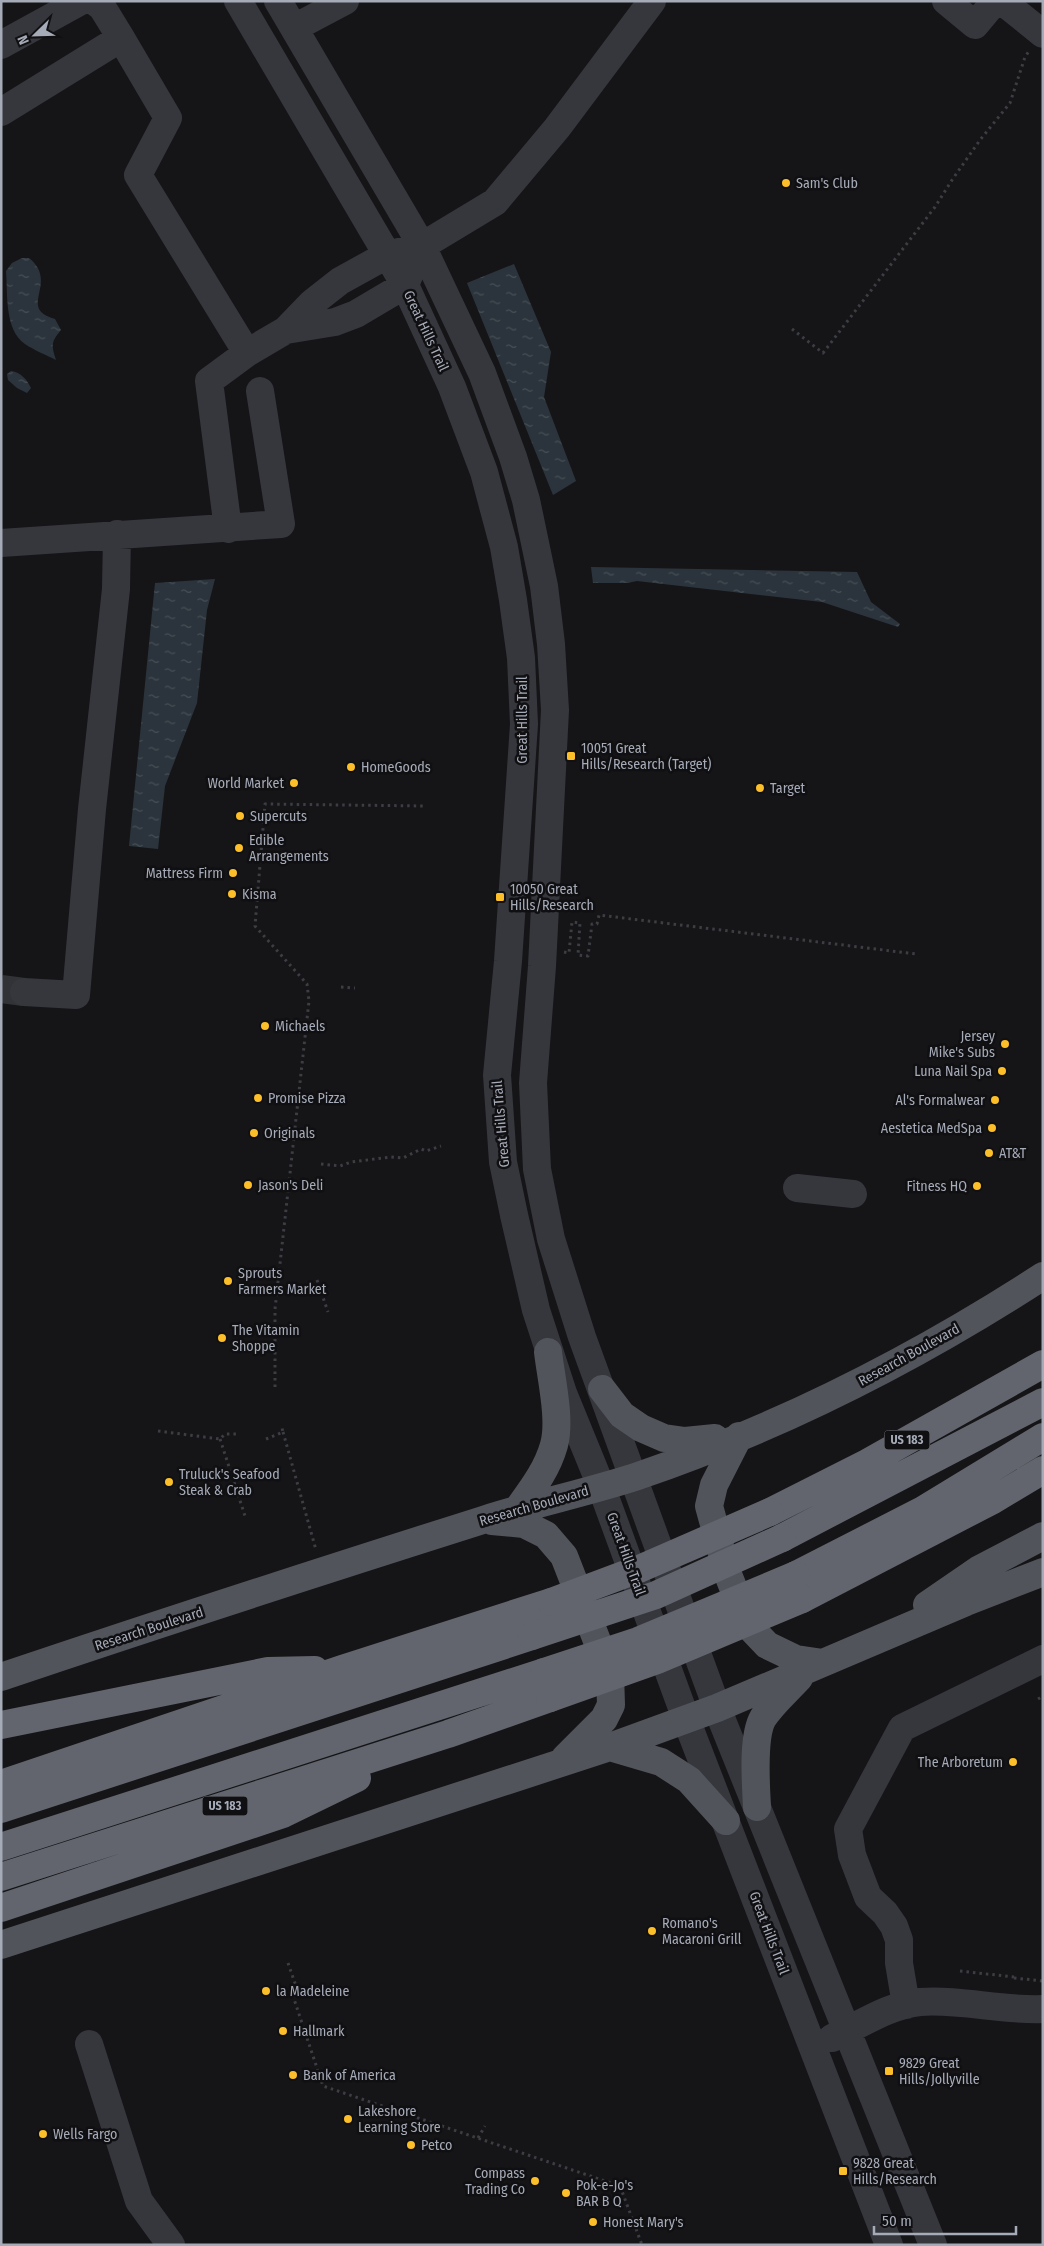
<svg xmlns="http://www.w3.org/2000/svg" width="1044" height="2246" font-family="'Fira Sans Condensed',sans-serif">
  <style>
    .water { fill: url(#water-ripples) }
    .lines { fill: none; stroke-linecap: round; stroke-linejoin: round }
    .minor-tunnel { stroke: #323337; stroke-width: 28; stroke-dasharray: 28 14; stroke-linecap: butt }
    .path { stroke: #3c3e44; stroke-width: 3; stroke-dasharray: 2.5 4; stroke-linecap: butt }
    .minor { stroke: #36373d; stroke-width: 28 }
    .major { stroke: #52545c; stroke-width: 28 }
    .highway { stroke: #62656e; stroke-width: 28 }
    .highway-bridge { stroke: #62656e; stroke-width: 28 }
    .poi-dot { fill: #fcbe29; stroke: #101012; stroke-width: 2 }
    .labels { text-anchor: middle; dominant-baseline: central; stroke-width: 5; stroke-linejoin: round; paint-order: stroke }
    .shield { fill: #101012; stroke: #797c86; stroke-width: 1 }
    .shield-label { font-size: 12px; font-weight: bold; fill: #a6abb8 }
    .poi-label { font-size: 14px; fill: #a6abb8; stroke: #101012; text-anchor: start }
    .street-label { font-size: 14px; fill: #a6abb8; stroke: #101012 }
  </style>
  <defs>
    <pattern id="water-ripples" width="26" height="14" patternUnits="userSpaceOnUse" patternTransform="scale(1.25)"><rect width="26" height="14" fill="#2b343c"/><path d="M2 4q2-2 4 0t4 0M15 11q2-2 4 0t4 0" fill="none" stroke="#474f56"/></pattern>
  </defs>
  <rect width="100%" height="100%" fill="#151517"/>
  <path class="water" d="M22 258H29C60 283 16 308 55 319L61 330C51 342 51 345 56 360 46 355 34 350 25 344 4 329 8 294 6 271L12 263Z
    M514 264 551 352 544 397 576 481 553 495 467 283Z
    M11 371C21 372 27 380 31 388L27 393 17 388 8 380 7 374Z
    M591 567 857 572 871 602 900 624 898 627 822 602 637 581 627 583H593Z
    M215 579 207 610 197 703 165 786 158 849 129 846 155 583Z"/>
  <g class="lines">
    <path class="minor-tunnel" d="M1 989 24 992"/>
    <path class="path" d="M792 329 823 353 935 207 952 180 980 140 1010 103 1025 57 1029 51
      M564 952 569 953 572 922 580 923 578 955 588 956 592 924H597L599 915 916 954
      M341 987 355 988
      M321 1164 340 1166 351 1162 391 1157 403 1158 421 1149 426 1151 441 1146
      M317 1280 328 1312
      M275 1387V1309L309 1001 307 984 255 926 265 804 425 806
      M158 1431 220 1439 225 1434H237
      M283 1432 316 1550
      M220 1439 245 1516
      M266 1439 283 1432 282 1428
      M1038 1699 1043 1696
      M288 1963 297 1989 291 1990 323 2086 620 2186 642 2245
      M960 1971 1014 1977
      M1014 1978 1043 1981
      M478 2138 485 2126"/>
    <path class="minor" d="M94 1 102 7 121 38
      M238 1 405 285 452 387 484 472 504 547 513 600 521 658 524 724 508 961 497 1075 503 1162 514 1215 536 1310 563 1393 601 1486 686 1719 889 2245
      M278 1 422 246 482 373 513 457 526 500 544 586 551 644 555 710 542 966 533 1083 537 1169 551 1239 582 1337 717 1708 933 2245
      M946 1 975 25 995 1
      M1002 1 1043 34
      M294 28 345 1
      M1 45 81 1
      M1 112 121 38 168 118 138 175 247 353
      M286 330 335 322 356 314 405 285 412 268
      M228 529 209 381 247 353 286 330 312 303 340 281 387 255 422 246 495 202 557 128 652 1
      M1 543 281 524 260 391
      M24 992 76 995 92 809 116 589 117 534
      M797 1188 853 1194
      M906 2005 899 1963V1940L894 1926 885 1913 868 1897 852 1855 848 1829 902 1728 1043 1659
      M832 2038C860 2025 889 2005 920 2002 961 1999 1002 2011 1043 2009
      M89 2044 139 2201 171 2245"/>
    <path class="major" d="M602 1389 622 1415 641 1428 664 1438 685 1441 715 1438
      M739 1436 714 1485 709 1506 727 1572 748 1625 767 1645 796 1659 823 1663
      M517 1510C532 1489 547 1470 554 1445 561 1420 551 1378 548 1352
      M492 1521 524 1524 546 1535 564 1556 610 1674 611 1705 604 1719 565 1758
      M927 1605 978 1570 1043 1536
      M1 1677C161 1623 322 1571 483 1520 533 1504 585 1493 635 1477 779 1428 915 1359 1043 1276
      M610 1747 661 1762 689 1780 726 1821
      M757 1807C756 1785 752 1737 763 1718 773 1703 787 1691 799 1678
      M1 1945 610 1747 717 1708 966 1602 1043 1572"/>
    <path class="highway" d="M770 1512 867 1463 1043 1364
      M782 1538 1043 1402
      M796 1575 923 1510 1043 1437
      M802 1599 993 1500 1043 1470
      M1 1725 268 1671 315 1670
      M1 1784 342 1669 551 1602
      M1 1809 532 1636
      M1 1847 544 1672
      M1 1877 448 1734 550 1698
      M1 1908 283 1814 357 1778"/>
    <path class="highway-bridge" d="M551 1602 639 1569 770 1512
      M532 1636 656 1595 782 1538
      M544 1672 638 1641 796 1575
      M550 1698 657 1660 802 1599"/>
  </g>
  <g class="poi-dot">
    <circle cx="786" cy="183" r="5"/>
    <rect x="566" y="751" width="10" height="10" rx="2.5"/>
    <circle cx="351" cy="767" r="5"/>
    <circle cx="294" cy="783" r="5"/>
    <circle cx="760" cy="788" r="5"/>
    <circle cx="240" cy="816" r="5"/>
    <circle cx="239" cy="848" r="5"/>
    <circle cx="233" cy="873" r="5"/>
    <circle cx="232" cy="894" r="5"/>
    <rect x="495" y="892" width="10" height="10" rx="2.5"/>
    <circle cx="265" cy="1026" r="5"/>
    <circle cx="1005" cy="1044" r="5"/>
    <circle cx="1002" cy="1071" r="5"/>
    <circle cx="258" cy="1098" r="5"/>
    <circle cx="995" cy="1100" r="5"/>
    <circle cx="992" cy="1128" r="5"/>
    <circle cx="254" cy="1133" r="5"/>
    <circle cx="989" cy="1153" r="5"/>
    <circle cx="248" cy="1185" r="5"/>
    <circle cx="977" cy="1186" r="5"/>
    <circle cx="228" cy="1281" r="5"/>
    <circle cx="222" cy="1338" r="5"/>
    <circle cx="169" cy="1482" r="5"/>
    <circle cx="1013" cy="1762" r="5"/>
    <circle cx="652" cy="1931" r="5"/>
    <circle cx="266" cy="1991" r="5"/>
    <circle cx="283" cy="2031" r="5"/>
    <rect x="884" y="2066" width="10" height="10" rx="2.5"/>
    <circle cx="293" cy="2075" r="5"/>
    <circle cx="348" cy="2119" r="5"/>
    <circle cx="43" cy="2134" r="5"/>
    <circle cx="411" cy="2145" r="5"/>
    <rect x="838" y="2166" width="10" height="10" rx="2.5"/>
    <circle cx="535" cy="2181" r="5"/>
    <circle cx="566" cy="2193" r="5"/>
    <circle cx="593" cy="2222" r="5"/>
  </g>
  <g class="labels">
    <g class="shield">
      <rect x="884.5" y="1430.5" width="45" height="19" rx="4"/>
      <rect x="202.5" y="1796.5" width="45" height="19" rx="4"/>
    </g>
    <g class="shield-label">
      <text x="907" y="1440">US 183</text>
      <text x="225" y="1806">US 183</text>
    </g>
    <g class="poi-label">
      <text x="796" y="183">Sam's Club</text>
      <text x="581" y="748">10051 Great<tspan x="581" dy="16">Hills/Research (Target)</tspan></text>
      <text x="361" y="767">HomeGoods</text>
      <text x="284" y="783" text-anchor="end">World Market</text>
      <text x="770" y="788">Target</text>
      <text x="250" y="816">Supercuts</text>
      <text x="249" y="840">Edible<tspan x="249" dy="16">Arrangements</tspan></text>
      <text x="223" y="873" text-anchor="end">Mattress Firm</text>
      <text x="510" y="889">10050 Great<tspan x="510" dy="16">Hills/Research</tspan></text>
      <text x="242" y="894">Kisma</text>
      <text x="275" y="1026">Michaels</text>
      <text x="995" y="1036" text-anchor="end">Jersey<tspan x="995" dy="16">Mike's Subs</tspan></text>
      <text x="992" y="1071" text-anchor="end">Luna Nail Spa</text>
      <text x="268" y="1098">Promise Pizza</text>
      <text x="985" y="1100" text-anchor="end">Al's Formalwear</text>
      <text x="982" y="1128" text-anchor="end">Aestetica MedSpa</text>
      <text x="264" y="1133">Originals</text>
      <text x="999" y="1153">AT&amp;T</text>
      <text x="258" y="1185">Jason's Deli</text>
      <text x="967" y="1186" text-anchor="end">Fitness HQ</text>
      <text x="238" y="1273">Sprouts<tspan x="238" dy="16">Farmers Market</tspan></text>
      <text x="232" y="1330">The Vitamin<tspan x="232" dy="16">Shoppe</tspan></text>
      <text x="179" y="1474">Truluck's Seafood<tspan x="179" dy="16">Steak &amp; Crab</tspan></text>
      <text x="1003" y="1762" text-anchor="end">The Arboretum</text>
      <text x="662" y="1923">Romano's<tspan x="662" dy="16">Macaroni Grill</tspan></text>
      <text x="276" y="1991">la Madeleine</text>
      <text x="293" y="2031">Hallmark</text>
      <text x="899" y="2063">9829 Great<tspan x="899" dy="16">Hills/Jollyville</tspan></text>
      <text x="303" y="2075">Bank of America</text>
      <text x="358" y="2111">Lakeshore<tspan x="358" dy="16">Learning Store</tspan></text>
      <text x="53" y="2134">Wells Fargo</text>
      <text x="421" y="2145">Petco</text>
      <text x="853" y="2163">9828 Great<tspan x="853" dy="16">Hills/Research</tspan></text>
      <text x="525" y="2173" text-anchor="end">Compass<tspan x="525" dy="16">Trading Co</tspan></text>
      <text x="576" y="2185">Pok-e-Jo's<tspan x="576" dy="16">BAR B Q</tspan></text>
      <text x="603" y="2222">Honest Mary's</text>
    </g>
    <g class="street-label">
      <text transform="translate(426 331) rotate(65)">Great Hills Trail</text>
      <text transform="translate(522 720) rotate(-90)">Great Hills Trail</text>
      <text transform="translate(501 1124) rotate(-95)">Great Hills Trail</text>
      <text transform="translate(909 1355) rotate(-29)">Research Boulevard</text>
      <text transform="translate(534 1506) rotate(-16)">Research Boulevard</text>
      <text transform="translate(626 1554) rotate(70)">Great Hills Trail</text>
      <text transform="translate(149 1629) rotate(-18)">Research Boulevard</text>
      <text transform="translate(769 1933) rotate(69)">Great Hills Trail</text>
    </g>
  </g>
  <rect width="1044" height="2246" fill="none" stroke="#a6abb8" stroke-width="5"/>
  <g transform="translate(35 35) rotate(247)" stroke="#101012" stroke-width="4" paint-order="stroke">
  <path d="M0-4L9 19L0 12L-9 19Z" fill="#a6abb8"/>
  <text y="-8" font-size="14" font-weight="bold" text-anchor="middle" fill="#a6abb8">N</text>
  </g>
  <path d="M874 2226v8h142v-8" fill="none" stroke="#a6abb8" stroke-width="2.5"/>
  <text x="882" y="2226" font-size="15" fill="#a6abb8" stroke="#101012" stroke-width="4" paint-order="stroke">50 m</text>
</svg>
